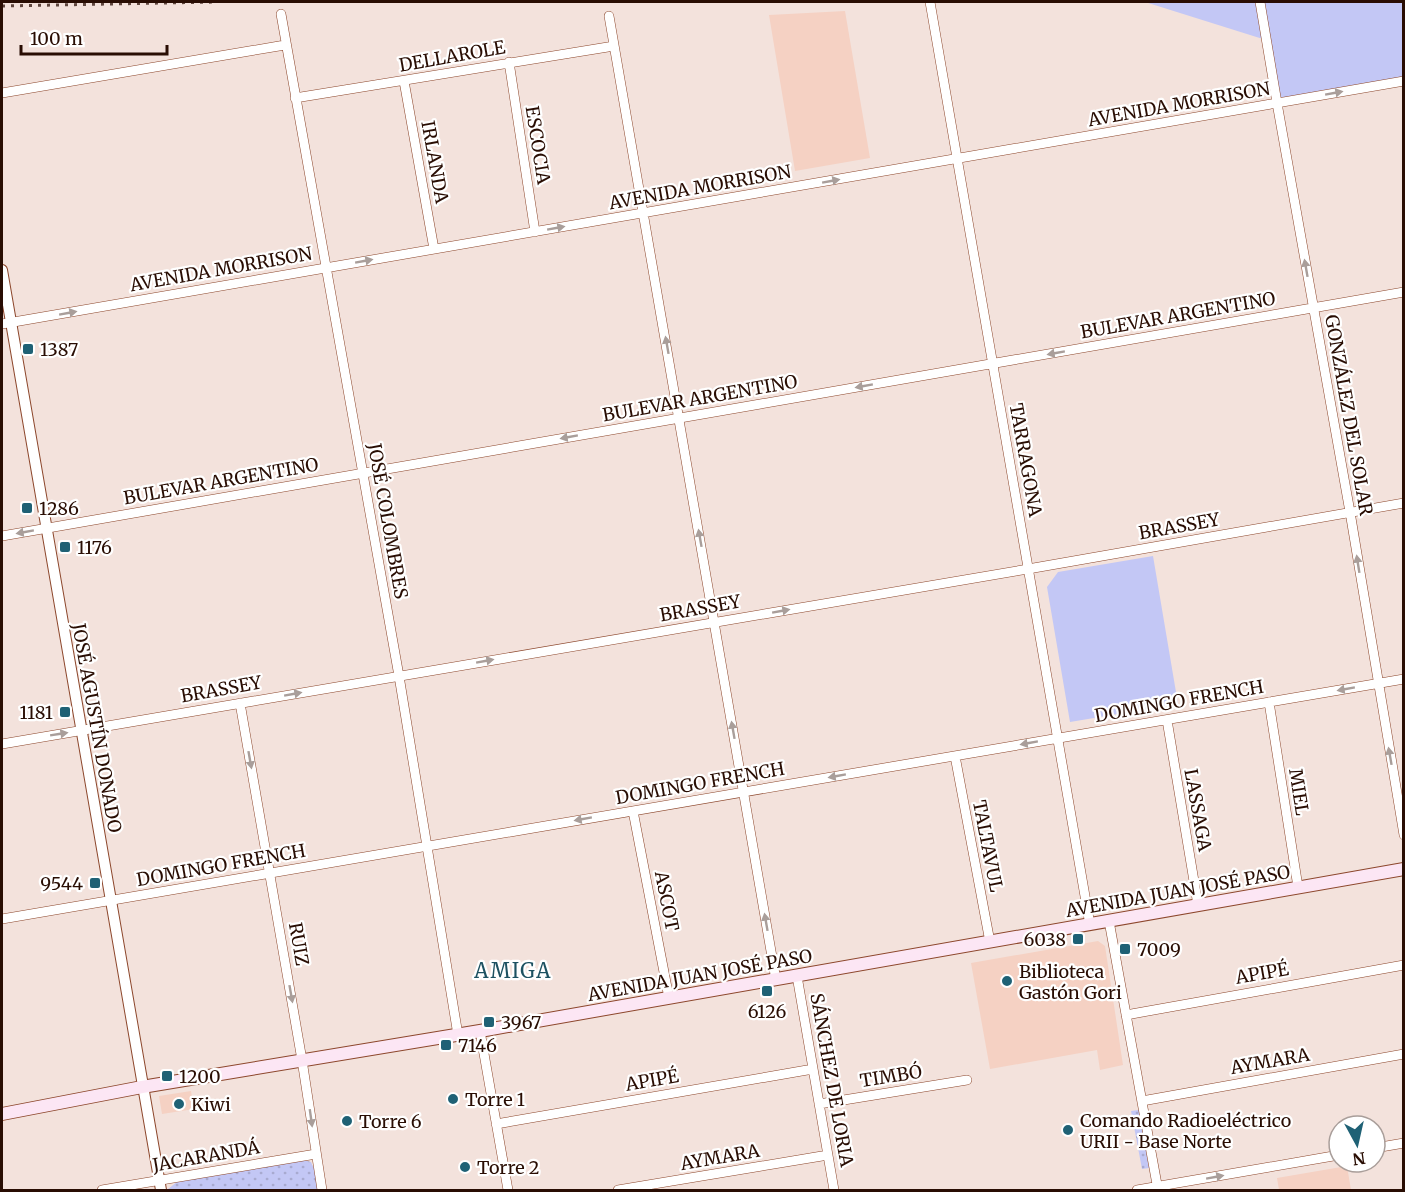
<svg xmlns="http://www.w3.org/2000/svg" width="1405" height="1192" font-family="Merriweather,serif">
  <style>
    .built { fill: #f5d1c3 }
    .green { fill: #c3c7f5 }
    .park { fill: url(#park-dots) }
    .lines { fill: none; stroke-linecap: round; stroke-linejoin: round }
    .minor-casing { stroke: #8c462b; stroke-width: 10 }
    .tertiary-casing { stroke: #8c462b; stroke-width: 12 }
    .secondary-casing { stroke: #8c462b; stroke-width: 14 }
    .minor { stroke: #fff; stroke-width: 9 }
    .tertiary { stroke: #fff; stroke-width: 10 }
    .secondary { stroke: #fce6f4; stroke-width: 12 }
    .rail { stroke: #5f463e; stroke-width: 3; stroke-dasharray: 3 6; stroke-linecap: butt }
    .oneway { fill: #a99e9a }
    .poi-dot { fill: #1f6175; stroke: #fff; stroke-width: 2 }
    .labels { text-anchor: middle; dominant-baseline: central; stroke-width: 4.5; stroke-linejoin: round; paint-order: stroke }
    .street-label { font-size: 18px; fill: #290d03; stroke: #fff }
    .poi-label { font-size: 18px; fill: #290d03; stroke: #fff; text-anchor: start }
    .neighbourhood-label { font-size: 20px; letter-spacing: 1.5px; fill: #1d5161; stroke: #fff }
  </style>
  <defs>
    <pattern id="park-dots" width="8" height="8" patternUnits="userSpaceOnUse" patternTransform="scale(1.5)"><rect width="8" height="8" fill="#c3c7f5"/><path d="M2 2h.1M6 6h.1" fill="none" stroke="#a8aad0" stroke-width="1.8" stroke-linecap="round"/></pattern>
  </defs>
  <rect width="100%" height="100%" fill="#f3e2dc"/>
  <path class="built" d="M845 11 870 158 795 171 769 15Z
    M1098 941 1105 946 1123 1065 1100 1070 1097 1050 990 1069 971 963Z
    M191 1091 194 1109 162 1114 159 1096Z
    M1347 1166 1351 1190H1279L1277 1178Z"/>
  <path class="green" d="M1145 2H1403V81L1277 103 1266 40Z
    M1153 556 1178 704 1070 722 1047 587 1058 572Z"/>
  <path class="park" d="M1139 1110 1149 1168 1142 1169 1131 1111Z
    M301 1159 311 1162 315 1171 319 1190H167L179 1180Z"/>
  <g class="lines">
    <g class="minor-casing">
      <path id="minor" d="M930 2 1090 925
        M1260 2 1277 103 1350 512 1404 835
        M281 14 399 676 458 1035
        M609 16 776 980
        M509 62 535 232
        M404 81 434 249
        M2 93 285 45
        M295 98 614 46
        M2 324 1404 81
        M2 536 1404 292
        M1269 702 1298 887
        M240 703 302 1060 322 1190
        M1167 720 1198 905
        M2 744 1028 569 1404 503
        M955 756 990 942
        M633 811 669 998
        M2 919 1404 679
        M1109 921 1158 1190
        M797 976 834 1190
        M1126 1015 1404 965
        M480 1031 508 1190
        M1142 1101 1404 1054
        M819 1104 967 1080
        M496 1124 813 1069
        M1375 1148 1404 1143
        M102 1190 316 1154
        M618 1190 828 1155
        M1137 1190 1339 1155"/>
    </g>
    <g class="tertiary-casing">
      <path id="tertiary" d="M2 270 161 1190"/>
    </g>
    <g class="secondary-casing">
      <path id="secondary" d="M2 1114 142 1087 480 1031 1404 869"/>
    </g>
    <use href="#minor" class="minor"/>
    <use href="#tertiary" class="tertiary"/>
    <use href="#secondary" class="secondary"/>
    <path class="rail" d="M2 6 217 2"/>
  </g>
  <defs><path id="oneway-solid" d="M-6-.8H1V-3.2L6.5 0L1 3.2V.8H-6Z" transform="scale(1.5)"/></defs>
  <g class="oneway">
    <use href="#oneway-solid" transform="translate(1334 93) rotate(-10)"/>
    <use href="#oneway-solid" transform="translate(831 181) rotate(-10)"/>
    <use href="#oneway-solid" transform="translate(556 228) rotate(-10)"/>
    <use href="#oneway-solid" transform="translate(364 261) rotate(-10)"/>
    <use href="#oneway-solid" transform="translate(1306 268) rotate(-100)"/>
    <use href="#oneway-solid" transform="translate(68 313) rotate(-10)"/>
    <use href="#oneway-solid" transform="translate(667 345) rotate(-100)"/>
    <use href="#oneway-solid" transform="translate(1056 353) rotate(170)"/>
    <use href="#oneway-solid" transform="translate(864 386) rotate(170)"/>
    <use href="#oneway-solid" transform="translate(569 437) rotate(170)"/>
    <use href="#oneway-solid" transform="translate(25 532) rotate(170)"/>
    <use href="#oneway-solid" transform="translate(700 538) rotate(-100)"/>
    <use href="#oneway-solid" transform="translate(1358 564) rotate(-99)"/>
    <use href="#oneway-solid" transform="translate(781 611) rotate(-10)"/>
    <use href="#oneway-solid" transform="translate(485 661) rotate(-10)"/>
    <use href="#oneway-solid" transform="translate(1346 689) rotate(170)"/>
    <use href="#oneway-solid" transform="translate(293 694) rotate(-10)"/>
    <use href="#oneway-solid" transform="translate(733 730) rotate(-100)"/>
    <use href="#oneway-solid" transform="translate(59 734) rotate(-9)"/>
    <use href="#oneway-solid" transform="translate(1029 743) rotate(170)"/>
    <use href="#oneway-solid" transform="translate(1390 756) rotate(-100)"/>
    <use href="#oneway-solid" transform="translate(250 760) rotate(80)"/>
    <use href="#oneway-solid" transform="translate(837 776) rotate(170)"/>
    <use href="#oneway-solid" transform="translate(583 819) rotate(170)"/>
    <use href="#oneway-solid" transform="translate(766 922) rotate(-100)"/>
    <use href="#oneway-solid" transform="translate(291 994) rotate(80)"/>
    <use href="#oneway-solid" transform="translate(311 1118) rotate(82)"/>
    <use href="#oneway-solid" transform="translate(1215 1177) rotate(-10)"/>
  </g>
  <g class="poi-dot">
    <rect x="22" y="343" width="12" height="12" rx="3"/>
    <rect x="21" y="502" width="12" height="12" rx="3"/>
    <rect x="59" y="541" width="12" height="12" rx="3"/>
    <rect x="59" y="706" width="12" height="12" rx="3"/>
    <rect x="89" y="877" width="12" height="12" rx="3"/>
    <rect x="1072" y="933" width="12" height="12" rx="3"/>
    <rect x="1119" y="943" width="12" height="12" rx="3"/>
    <circle cx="1007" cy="981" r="6"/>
    <rect x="761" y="985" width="12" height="12" rx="3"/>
    <rect x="483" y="1016" width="12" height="12" rx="3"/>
    <rect x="440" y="1039" width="12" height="12" rx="3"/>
    <rect x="161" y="1070" width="12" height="12" rx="3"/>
    <circle cx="453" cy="1099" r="6"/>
    <circle cx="179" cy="1104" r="6"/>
    <circle cx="347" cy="1121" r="6"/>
    <circle cx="1068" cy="1130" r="6"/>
    <circle cx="465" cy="1167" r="6"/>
  </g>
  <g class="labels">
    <g class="street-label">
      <text transform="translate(452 56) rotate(-10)">DELLAROLE</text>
      <text transform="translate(1179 104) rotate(-10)">AVENIDA MORRISON</text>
      <text transform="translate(538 145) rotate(81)">ESCOCIA</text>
      <text transform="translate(435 162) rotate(80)">IRLANDA</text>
      <text transform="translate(700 187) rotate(-10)">AVENIDA MORRISON</text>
      <text transform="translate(221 269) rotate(-10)">AVENIDA MORRISON</text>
      <text transform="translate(1178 315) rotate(-10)">BULEVAR ARGENTINO</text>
      <text transform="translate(700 398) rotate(-10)">BULEVAR ARGENTINO</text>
      <text transform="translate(1349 415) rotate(80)">GONZÁLEZ DEL SOLAR</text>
      <text transform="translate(1026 460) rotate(80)">TARRAGONA</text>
      <text transform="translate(221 481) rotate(-10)">BULEVAR ARGENTINO</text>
      <text transform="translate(388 521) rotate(80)">JOSÉ COLOMBRES</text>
      <text transform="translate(1179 526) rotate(-10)">BRASSEY</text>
      <text transform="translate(700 608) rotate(-10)">BRASSEY</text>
      <text transform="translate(221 689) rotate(-10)">BRASSEY</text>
      <text transform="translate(1179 701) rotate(-10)">DOMINGO FRENCH</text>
      <text transform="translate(97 728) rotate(80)">JOSÉ AGUSTÍN DONADO</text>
      <text transform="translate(700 783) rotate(-10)">DOMINGO FRENCH</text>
      <text transform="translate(1299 792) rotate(81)">MIEL</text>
      <text transform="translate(1198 810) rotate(80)">LASSAGA</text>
      <text transform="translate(988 846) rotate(79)">TALTAVUL</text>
      <text transform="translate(221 865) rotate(-10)">DOMINGO FRENCH</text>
      <text transform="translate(1178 891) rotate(-10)">AVENIDA JUAN JOSÉ PASO</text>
      <text transform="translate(667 901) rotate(79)">ASCOT</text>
      <text transform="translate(299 944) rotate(80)">RUIZ</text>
      <text transform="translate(1262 973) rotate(-10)">APIPÉ</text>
      <text transform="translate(700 975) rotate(-10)">AVENIDA JUAN JOSÉ PASO</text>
      <text transform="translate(1270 1061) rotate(-10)">AYMARA</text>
      <text transform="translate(891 1076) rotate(-9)">TIMBÓ</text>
      <text transform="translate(652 1080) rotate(-10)">APIPÉ</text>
      <text transform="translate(832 1080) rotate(80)">SÁNCHEZ DE LORIA</text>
      <text transform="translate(206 1156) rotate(-10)">JACARANDÁ</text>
      <text transform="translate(720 1157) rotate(-10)">AYMARA</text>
    </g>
    <g class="poi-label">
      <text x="40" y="349">1387</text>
      <text x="39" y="508">1286</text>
      <text x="77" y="547">1176</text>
      <text x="53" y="712" text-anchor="end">1181</text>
      <text x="83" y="883" text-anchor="end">9544</text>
      <text x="1066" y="939" text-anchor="end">6038</text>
      <text x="1137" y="949">7009</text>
      <text x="1019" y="971">Biblioteca<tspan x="1019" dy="21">Gastón Gori</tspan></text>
      <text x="767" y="1011" text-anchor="middle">6126</text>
      <text x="501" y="1022">3967</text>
      <text x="458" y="1045">7146</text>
      <text x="179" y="1076">1200</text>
      <text x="465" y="1099">Torre 1</text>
      <text x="191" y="1104">Kiwi</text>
      <text x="1080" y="1120">Comando Radioeléctrico<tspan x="1080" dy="21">URII - Base Norte</tspan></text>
      <text x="359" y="1121">Torre 6</text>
      <text x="477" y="1167">Torre 2</text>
    </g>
    <g class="neighbourhood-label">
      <text x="513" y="970">AMIGA</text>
    </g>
  </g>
  <rect width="1405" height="1192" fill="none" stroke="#290d03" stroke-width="6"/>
  <g transform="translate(1357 1144) rotate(172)"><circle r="28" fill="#ffffff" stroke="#a99e9a" stroke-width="1.5"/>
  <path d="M0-4.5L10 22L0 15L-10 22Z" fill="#1f6175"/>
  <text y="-9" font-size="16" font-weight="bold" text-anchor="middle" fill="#290d03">N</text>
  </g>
  <path d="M21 45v9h146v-9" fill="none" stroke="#290d03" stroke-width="3"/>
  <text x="30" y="45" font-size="18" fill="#290d03" stroke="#ffffff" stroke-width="4.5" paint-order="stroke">100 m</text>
</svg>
